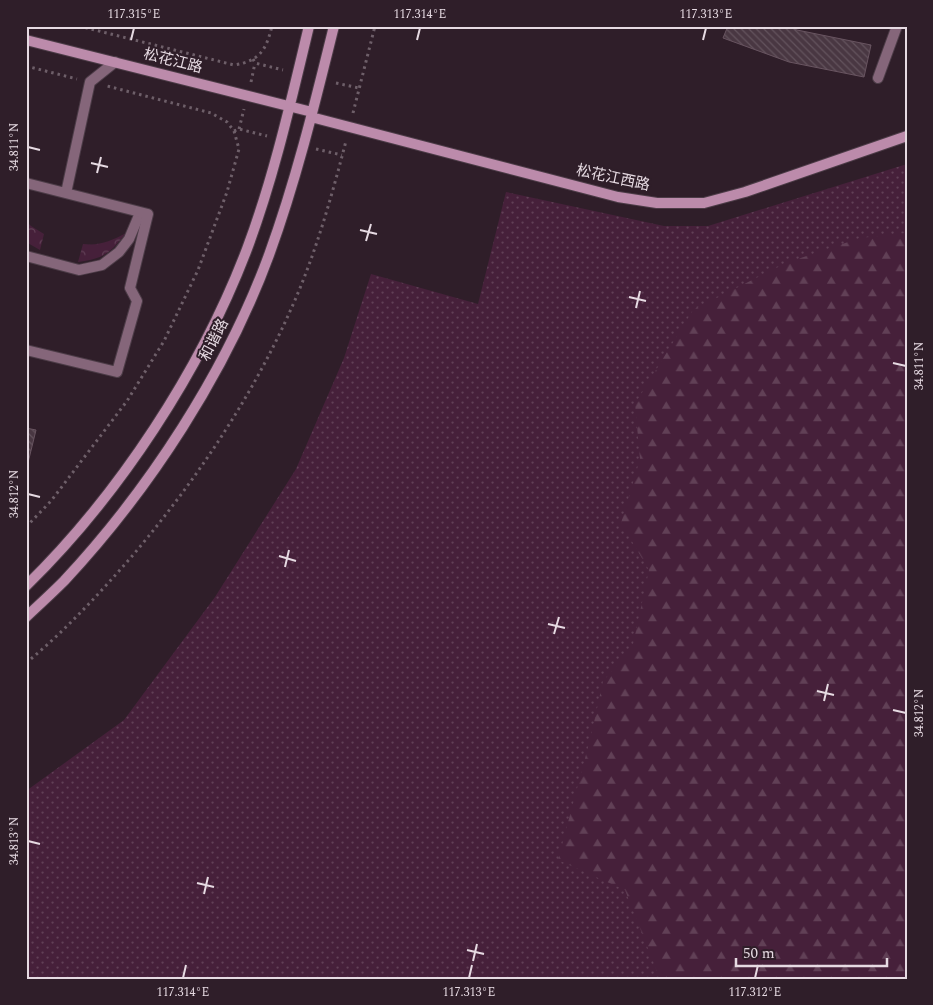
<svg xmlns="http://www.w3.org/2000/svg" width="933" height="1005" font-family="Spectral,'Noto Sans SC',serif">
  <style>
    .grass { fill: url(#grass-dots) }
    .forest { fill: url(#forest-firs) }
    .park { fill: url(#park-crowns) }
    .building { fill: url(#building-back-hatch); stroke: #685460 }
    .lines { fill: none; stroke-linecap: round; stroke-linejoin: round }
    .lane-casing { stroke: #4c3c47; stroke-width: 12 }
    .street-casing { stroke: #4c3c47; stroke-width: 12 }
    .secondary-casing { stroke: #4c3c47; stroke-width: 12 }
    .path { stroke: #6e5f69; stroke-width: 3; stroke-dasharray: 2.5 4; stroke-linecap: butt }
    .lane { stroke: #85667a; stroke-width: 10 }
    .street { stroke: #85667a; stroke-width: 10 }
    .secondary { stroke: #bc8bab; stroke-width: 10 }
    .ticks { fill: none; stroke: #e6dae2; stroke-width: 2 }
    .labels { text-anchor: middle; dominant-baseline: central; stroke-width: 4; stroke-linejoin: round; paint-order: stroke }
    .street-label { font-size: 15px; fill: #e6dae2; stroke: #2f1e29 }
    .neatline { fill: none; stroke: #e6dae2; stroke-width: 2 }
    .ticks-label { font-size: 12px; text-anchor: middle; fill: #e6dae2 }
  </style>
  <defs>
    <pattern id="grass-dots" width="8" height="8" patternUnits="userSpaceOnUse" patternTransform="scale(1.25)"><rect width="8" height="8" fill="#46203a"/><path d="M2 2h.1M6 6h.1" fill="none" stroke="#614056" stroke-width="1.8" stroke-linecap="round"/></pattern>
    <pattern id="forest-firs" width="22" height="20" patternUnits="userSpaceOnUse" patternTransform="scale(1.25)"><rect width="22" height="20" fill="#46203a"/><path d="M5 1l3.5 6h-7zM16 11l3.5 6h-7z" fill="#614056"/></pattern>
    <pattern id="park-crowns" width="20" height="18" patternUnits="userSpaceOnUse" patternTransform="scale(1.25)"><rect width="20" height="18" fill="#46203a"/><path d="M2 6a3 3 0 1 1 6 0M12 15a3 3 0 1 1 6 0" fill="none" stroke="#614056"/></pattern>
    <pattern id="building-back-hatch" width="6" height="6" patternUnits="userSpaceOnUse" patternTransform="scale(1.25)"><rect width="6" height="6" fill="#493742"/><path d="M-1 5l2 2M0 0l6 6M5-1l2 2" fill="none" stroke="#63535d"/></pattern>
  </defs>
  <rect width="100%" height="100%" fill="#2f1e29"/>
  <path class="grass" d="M907 164V979H26V791L124 720 215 597 296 469 344 358 371 274 478 304 506 192 664 226H708Z"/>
  <path class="forest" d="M907 233V979H660L625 890 558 860 591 736 603 681 632 649 649 570 621 523 640 459 635 404 693 310 786 263 860 238Z"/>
  <path class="park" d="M26 221 31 226 44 234 40 250 26 242Z
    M126 233C109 254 105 258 78 262L83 244C100 246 111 241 126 233Z"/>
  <path class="building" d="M728 26H788L797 30 871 45 864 77 789 62 723 38Z
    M26 428 36 430 26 471Z"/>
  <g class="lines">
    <g class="lane-casing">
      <path id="lane" d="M26 256 79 270 102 265 119 252 129 239 140 213"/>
    </g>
    <g class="street-casing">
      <path id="street" d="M878 78 897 26
        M26 183 148 214 130 288 137 301 117 372 26 350
        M66 193 90 82 115 62"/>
    </g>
    <g class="secondary-casing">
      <path id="secondary" d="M26 40 312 112
        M311 117 618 197 657 203H704L745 192 907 136
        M26 586C119 495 201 370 247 249 274 177 291 101 309 26
        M26 617C39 605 52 593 64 581 149 490 226 372 269 255 296 181 315 103 334 26"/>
    </g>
    <path class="path" d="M79 26 234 65C260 61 266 50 272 26
      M253 59 255 63 283 70
      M26 66 77 79
      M251 82 255 63
      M336 83 359 88
      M353 113 375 26
      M239 129 244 109
      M234 131 239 129 267 136
      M316 149 342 155
      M26 527 51 501 127 401 164 341 198 270 227 192 239 149 234 131 227 122 211 113 107 86
      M26 663C65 631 100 593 133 555 198 478 255 393 295 300 317 249 332 195 346 141"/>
    <use href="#lane" class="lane"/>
    <use href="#street" class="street"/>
    <use href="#secondary" class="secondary"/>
  </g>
  <path class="ticks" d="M131 40 134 28M417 40 420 28M703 40 706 28M28 147 40 150M91 163 108 167M97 173 101 157M360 230 377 234M366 241 371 224M629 297 646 301M636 308 640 291M893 363 906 366M28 494 40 497M279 556 296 561M285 567 289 550M548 624 565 628M554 634 559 617M817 691 834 695M824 701 828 684M893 710 906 713M28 841 40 844M197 883 214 887M204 894 208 877M467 950 484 954M473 961 477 944M183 978 186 965M469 978 472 965M755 978 758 965"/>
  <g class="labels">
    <g class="street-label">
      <text transform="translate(173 61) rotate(14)">松花江路</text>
      <text transform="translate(613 178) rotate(12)">松花江西路</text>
      <text transform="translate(214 340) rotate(-63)">和谐路</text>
    </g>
  </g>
  <rect width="933" height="1005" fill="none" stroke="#2f1e29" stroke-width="55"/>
  <path d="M736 958v8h151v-8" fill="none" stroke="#e6dae2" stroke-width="2.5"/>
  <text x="743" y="958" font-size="15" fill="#e6dae2" stroke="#2f1e29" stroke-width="4" paint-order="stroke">50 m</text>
  <rect x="28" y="28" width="878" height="950" class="neatline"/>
  <g class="ticks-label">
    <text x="134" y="18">117.315°E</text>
    <text x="420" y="18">117.314°E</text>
    <text x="706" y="18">117.313°E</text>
    <text transform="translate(14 147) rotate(-90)" y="4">34.811°N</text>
    <text transform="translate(919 366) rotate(-90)" y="4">34.811°N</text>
    <text transform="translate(14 494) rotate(-90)" y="4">34.812°N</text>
    <text transform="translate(919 713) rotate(-90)" y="4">34.812°N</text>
    <text transform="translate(14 841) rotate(-90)" y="4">34.813°N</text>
    <text x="183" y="996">117.314°E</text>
    <text x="469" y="996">117.313°E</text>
    <text x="755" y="996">117.312°E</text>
  </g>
</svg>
